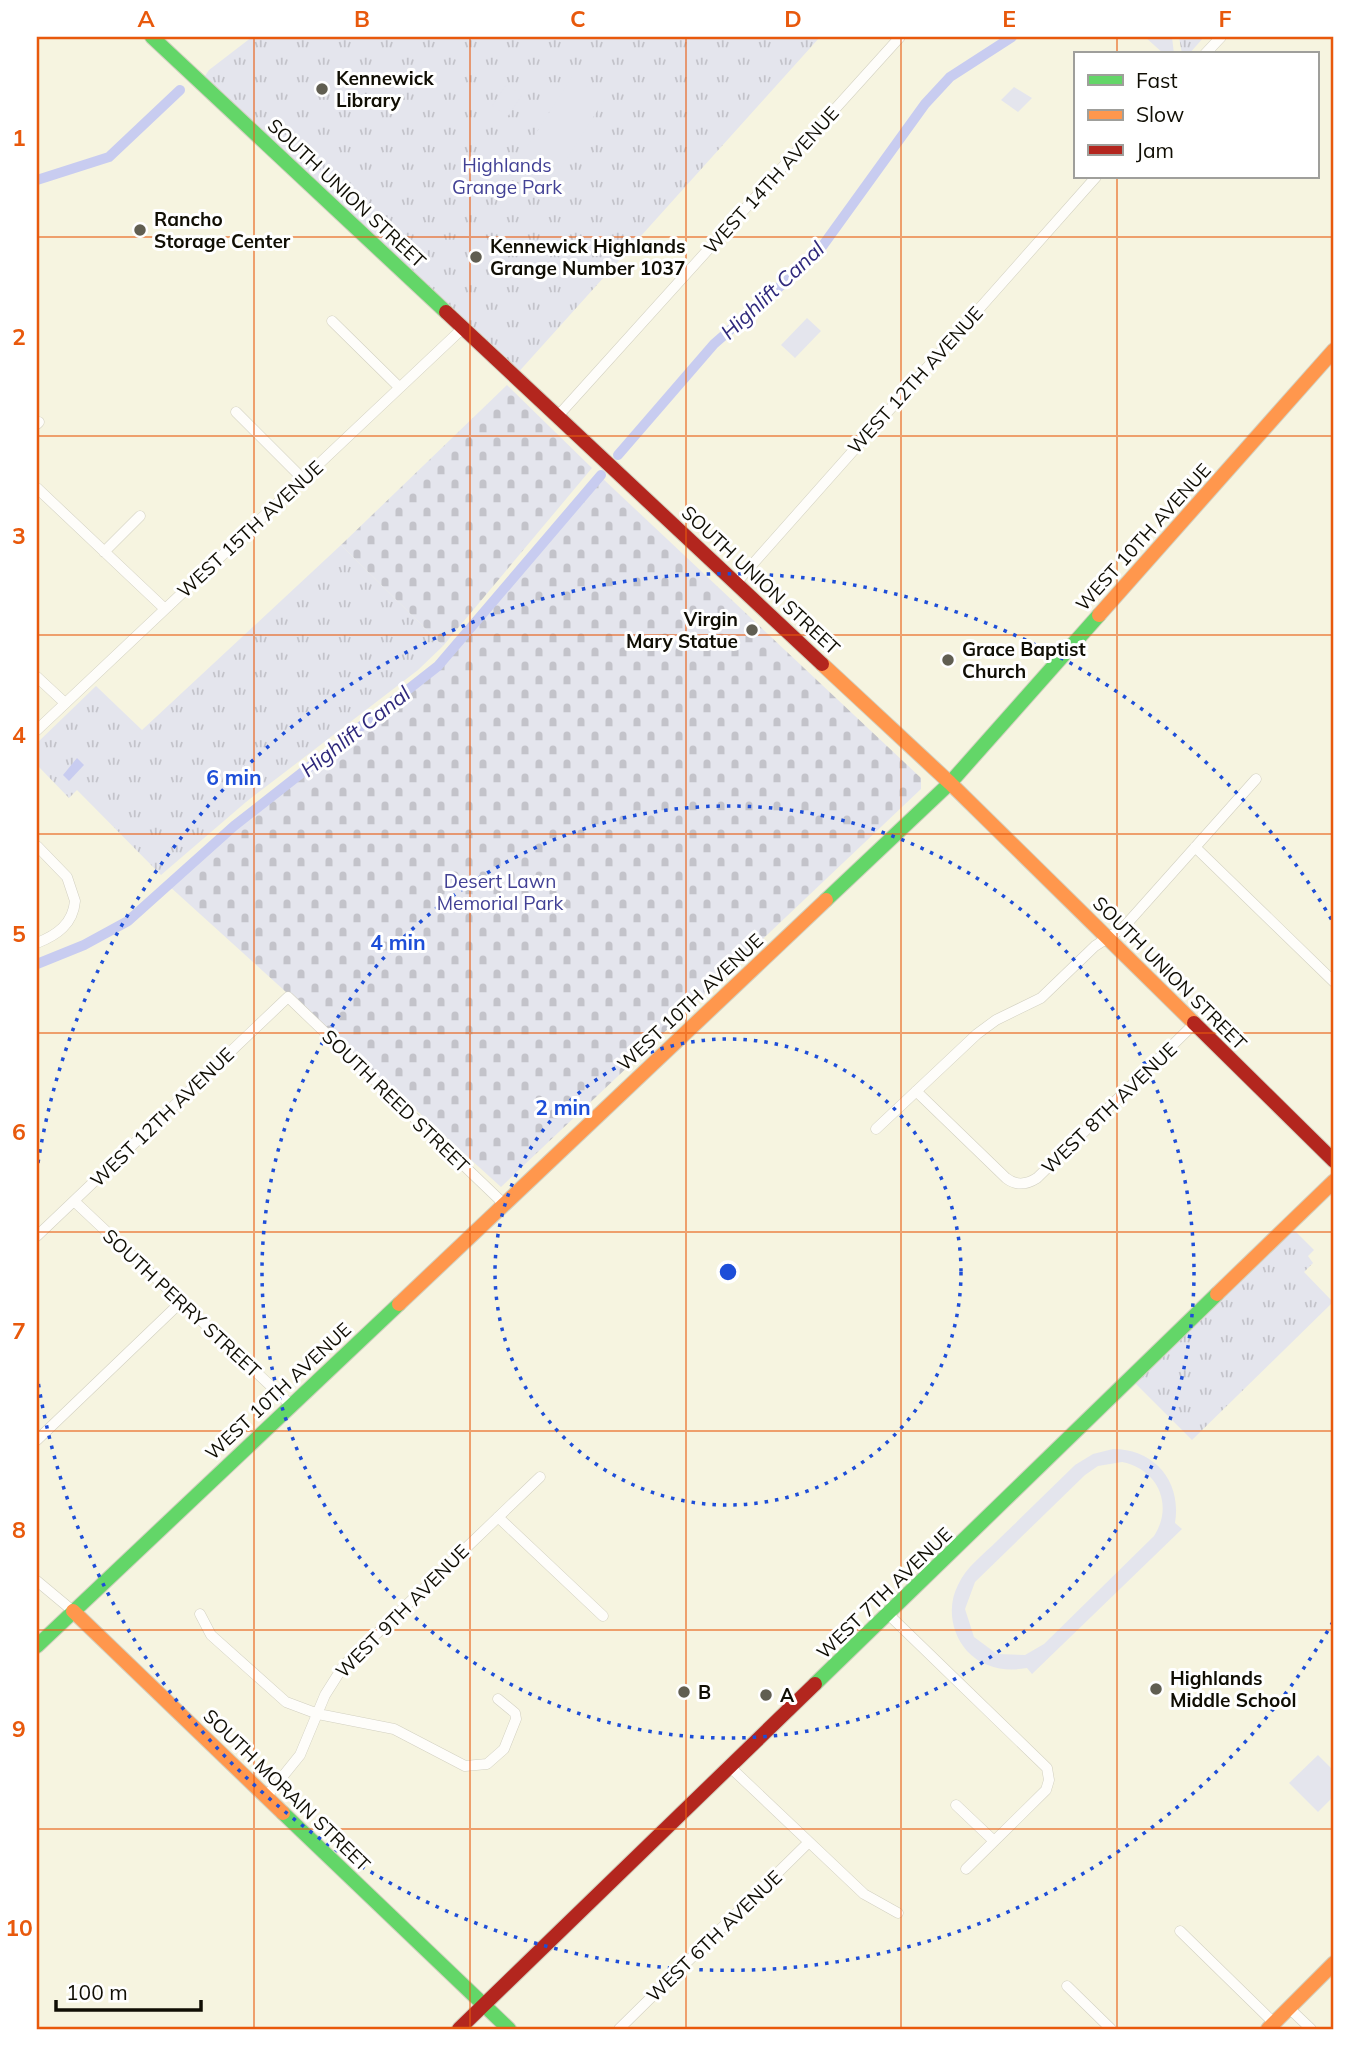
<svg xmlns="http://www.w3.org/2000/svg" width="1371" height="2066" font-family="Mulish,sans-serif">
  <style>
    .grass { fill: url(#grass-tufts) }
    .cemetery { fill: url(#cemetery-stones) }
    .pitch { fill: #e4e5ed; fill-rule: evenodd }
    .water { fill: #c8ccf0 }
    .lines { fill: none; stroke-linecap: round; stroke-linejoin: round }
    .canal { stroke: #c8ccf0; stroke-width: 10 }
    .street-casing { stroke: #d2d0c0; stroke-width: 11 }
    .fast-casing { stroke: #d2d0c0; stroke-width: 16 }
    .slow-casing { stroke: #d2d0c0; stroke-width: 16 }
    .jam-casing { stroke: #d2d0c0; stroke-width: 16 }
    .street { stroke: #fefdfa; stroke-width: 10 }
    .fast { stroke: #63d668; stroke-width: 14 }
    .slow { stroke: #ff974d; stroke-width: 14 }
    .jam { stroke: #b3261e; stroke-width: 14 }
    .grid { fill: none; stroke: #e8590c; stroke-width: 2; stroke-opacity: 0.55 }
    .ring { fill: none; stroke: #1d4ed8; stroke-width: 3.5; stroke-dasharray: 3.5 7 }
    .poi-dot { fill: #605e51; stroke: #fff; stroke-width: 2.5 }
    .labels { text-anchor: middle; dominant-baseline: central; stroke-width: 6; stroke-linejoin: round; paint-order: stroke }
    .poi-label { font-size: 19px; font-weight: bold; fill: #100e04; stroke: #fff; text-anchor: start }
    .park-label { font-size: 19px; fill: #424195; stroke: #fff }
    .street-label { font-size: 19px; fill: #100e04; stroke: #fff }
    .water-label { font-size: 21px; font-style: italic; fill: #2f297c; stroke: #fff }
    .centre { fill: #1d4ed8; stroke: #fff; stroke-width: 3.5 }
    .ring-label { font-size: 21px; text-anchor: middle; font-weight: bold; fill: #1d4ed8; stroke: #fff; stroke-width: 6; stroke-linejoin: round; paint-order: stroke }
    .neatline { fill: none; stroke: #e8590c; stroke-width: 2.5 }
    .grid-label { font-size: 23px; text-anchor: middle; font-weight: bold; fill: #e8590c }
  </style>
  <defs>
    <pattern id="grass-tufts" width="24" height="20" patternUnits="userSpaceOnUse" patternTransform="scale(1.75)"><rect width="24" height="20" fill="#e4e5ed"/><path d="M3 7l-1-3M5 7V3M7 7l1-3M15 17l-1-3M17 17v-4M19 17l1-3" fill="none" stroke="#c3c3ca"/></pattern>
    <pattern id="cemetery-stones" width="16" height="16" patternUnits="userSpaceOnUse" patternTransform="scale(1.75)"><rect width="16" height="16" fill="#e4e5ed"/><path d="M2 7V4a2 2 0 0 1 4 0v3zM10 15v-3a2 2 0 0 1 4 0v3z" fill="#c3c3ca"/></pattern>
  </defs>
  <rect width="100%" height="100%" fill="#f6f4e0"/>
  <path class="grass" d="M252 37H820L515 376 201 82 209 70Z
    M1145 37H1172L1174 54H1164Z
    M1179 37H1204L1189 54H1182Z
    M341 545 443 646 418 670 246 802 161 875 77 790 69 798 37 765V743L96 686 142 730Z
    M1293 1229 1314 1250 1308 1256 1313 1263 1304 1272 1333 1302 1192 1440 1135 1383Z"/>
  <path class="cemetery" d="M507 385 592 468 443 646 341 545Z
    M600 476 921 778V789L501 1187 168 885 440 662Z"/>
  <path class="pitch" d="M572 77 605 99 560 169 527 147Z
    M506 85 522 95 508 116 492 106Z
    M1014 87 1032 98 1018 112 1001 100Z
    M807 318 821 331 795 358 781 345Z
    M1113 1449C1154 1449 1182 1481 1175 1523L1182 1529 1032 1674 1027 1668C1005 1672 983 1668 967 1651 951 1633 947 1606 958 1585 966 1567 984 1554 997 1541 1023 1516 1049 1490 1075 1465L1093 1454ZM1122 1462C1158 1469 1174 1505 1154 1536L1044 1644 1025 1655 997 1654 974 1637 965 1609 975 1582 1085 1475 1098 1466Z
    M1318 1755 1334 1771V1796L1318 1812 1289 1783Z"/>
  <path class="water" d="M77 758 84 765 69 781 63 775Z"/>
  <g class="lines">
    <path class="canal" d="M37 180 109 157 180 90
      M618 455 714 344 816 255 925 104 950 77 1012 37
      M37 964 84 945 128 921 234 826 438 666 601 475"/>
    <g class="street-casing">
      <path id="street" d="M1205 54 1221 37
        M332 321 399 387
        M236 412 303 479
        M557 417 900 37
        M37 424 39 422
        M37 488 165 609
        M104 552 140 516
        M735 584 1096 177
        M37 677 65 703
        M37 730 463 328
        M37 846 67 877 75 901C73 924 57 935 37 943
        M1195 847 1334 982
        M916 1091 1006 1178C1016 1186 1026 1185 1037 1178L1194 1024
        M876 1129 977 1034 996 1020 1041 998 1095 946 1123 928 1256 779
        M74 1201 291 1405
        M37 1236 288 997 504 1204
        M37 1440 181 1302
        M498 1517 603 1616
        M37 1581 73 1611
        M200 1614 211 1635 286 1702 318 1714 394 1729 465 1766 487 1764 504 1749 516 1719 515 1713 498 1699
        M889 1615 1047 1768 1049 1780 1046 1790 966 1869
        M730 1767 864 1894 898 1913
        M266 1797 300 1755 325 1695 344 1665 540 1477
        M956 1805 994 1841
        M1180 1931 1274 2023
        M1067 1986 1111 2029
        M1289 2008 1311 2029
        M619 2029 809 1842"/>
    </g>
    <g class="fast-casing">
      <path id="fast" d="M152 37 446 312
        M826 900 950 783 1099 615
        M37 1646 399 1304
        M815 1684 1217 1294
        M283 1813 509 2029"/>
    </g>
    <g class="slow-casing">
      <path id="slow" d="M1099 615 1334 350
        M822 664 950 783 1194 1023
        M1217 1294 1334 1181
        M399 1304 826 900
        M73 1611 283 1813
        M1268 2029 1334 1963"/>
    </g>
    <g class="jam-casing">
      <path id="jam" d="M446 312 822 664
        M1194 1023 1334 1161
        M459 2029 815 1684"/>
    </g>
    <use href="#street" class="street"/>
    <use href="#fast" class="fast"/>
    <use href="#slow" class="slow"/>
    <use href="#jam" class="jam"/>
  </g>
  <path class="grid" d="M254 37V2029M470 37V2029M686 37V2029M901 37V2029M1117 37V54M1117 177V2029M37 237H1334M37 436H1334M37 635H1334M37 834H1334M37 1033H1334M37 1232H1334M37 1431H1334M37 1630H1334M37 1829H1334"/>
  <g class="ring">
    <circle cx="728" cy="1272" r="233"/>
    <circle cx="728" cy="1272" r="466"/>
    <path d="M1333 1622A699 699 0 0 1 38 1381M38 1163A699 699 0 0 1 1333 922"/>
  </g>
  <g class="poi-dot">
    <circle cx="322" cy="89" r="7"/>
    <circle cx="140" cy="230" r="7"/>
    <circle cx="476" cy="257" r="7"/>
    <circle cx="752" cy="630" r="7"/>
    <circle cx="948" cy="660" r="7"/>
    <circle cx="1156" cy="1689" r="7"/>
    <circle cx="684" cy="1692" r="7"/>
    <circle cx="766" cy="1695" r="7"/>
  </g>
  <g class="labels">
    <g class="poi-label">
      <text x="336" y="78">Kennewick<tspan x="336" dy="22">Library</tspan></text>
      <text x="154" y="219">Rancho<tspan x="154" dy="22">Storage Center</tspan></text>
      <text x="490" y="246">Kennewick Highlands<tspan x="490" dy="22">Grange Number 1037</tspan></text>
      <text x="738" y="619" text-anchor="end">Virgin<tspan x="738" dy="22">Mary Statue</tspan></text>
      <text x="962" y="649">Grace Baptist<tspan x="962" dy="22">Church</tspan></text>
      <text x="1170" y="1678">Highlands<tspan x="1170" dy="22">Middle School</tspan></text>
      <text x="698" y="1692">B</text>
      <text x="780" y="1695">A</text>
    </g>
    <g class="park-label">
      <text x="507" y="165">Highlands<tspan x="507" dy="22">Grange Park</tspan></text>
      <text x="500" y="881">Desert Lawn<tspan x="500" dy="22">Memorial Park</tspan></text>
    </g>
    <g class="street-label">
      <text transform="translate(771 180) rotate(-48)">WEST 14TH AVENUE</text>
      <text transform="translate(347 193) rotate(43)">SOUTH UNION STREET</text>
      <text transform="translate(915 380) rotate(-48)">WEST 12TH AVENUE</text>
      <text transform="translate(250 529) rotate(-43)">WEST 15TH AVENUE</text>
      <text transform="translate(1143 537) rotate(-48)">WEST 10TH AVENUE</text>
      <text transform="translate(761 580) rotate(43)">SOUTH UNION STREET</text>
      <text transform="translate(1170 973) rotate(45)">SOUTH UNION STREET</text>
      <text transform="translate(690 1002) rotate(-43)">WEST 10TH AVENUE</text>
      <text transform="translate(396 1101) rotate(44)">SOUTH REED STREET</text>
      <text transform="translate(1109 1108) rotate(-44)">WEST 8TH AVENUE</text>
      <text transform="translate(162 1117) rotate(-44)">WEST 12TH AVENUE</text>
      <text transform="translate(182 1303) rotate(43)">SOUTH PERRY STREET</text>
      <text transform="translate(278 1391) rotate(-43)">WEST 10TH AVENUE</text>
      <text transform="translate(884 1593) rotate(-44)">WEST 7TH AVENUE</text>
      <text transform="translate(402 1611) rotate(-45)">WEST 9TH AVENUE</text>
      <text transform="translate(287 1790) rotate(44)">SOUTH MORAIN STREET</text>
      <text transform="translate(714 1936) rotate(-44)">WEST 6TH AVENUE</text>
    </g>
    <g class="water-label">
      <text transform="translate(772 290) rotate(-43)">Highlift Canal</text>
      <text transform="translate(355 731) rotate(-38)">Highlift Canal</text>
    </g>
  </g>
  <circle cx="728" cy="1272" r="10" class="centre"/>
  <g class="ring-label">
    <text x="234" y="785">6 min</text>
    <text x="398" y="950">4 min</text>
    <text x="563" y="1115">2 min</text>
  </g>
  <rect width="1371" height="2066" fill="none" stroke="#ffffff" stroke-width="77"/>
  <rect x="1074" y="52" width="245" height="126" fill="#ffffff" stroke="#9f9f9b" stroke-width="2"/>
  <rect x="1088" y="75" width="35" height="10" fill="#63d668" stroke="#9f9f9b" stroke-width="2"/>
  <text x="1136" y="88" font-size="21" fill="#100e04">Fast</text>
  <rect x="1088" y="110" width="35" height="10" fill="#ff974d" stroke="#9f9f9b" stroke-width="2"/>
  <text x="1136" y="122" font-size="21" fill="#100e04">Slow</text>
  <rect x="1088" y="145" width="35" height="10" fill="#b3261e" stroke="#9f9f9b" stroke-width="2"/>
  <text x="1136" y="158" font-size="21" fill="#100e04">Jam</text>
  <path d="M56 2000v10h145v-10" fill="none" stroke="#100e04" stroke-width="3.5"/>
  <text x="66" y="2000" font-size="21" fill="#100e04" stroke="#ffffff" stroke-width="5" paint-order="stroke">100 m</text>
  <rect x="38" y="38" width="1294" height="1990" class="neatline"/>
  <g class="grid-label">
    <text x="146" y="27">A</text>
    <text x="362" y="27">B</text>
    <text x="578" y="27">C</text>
    <text x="793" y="27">D</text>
    <text x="1009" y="27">E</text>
    <text x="1225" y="27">F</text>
    <text x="19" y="146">1</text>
    <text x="19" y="345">2</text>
    <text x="19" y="544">3</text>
    <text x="19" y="743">4</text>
    <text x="19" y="942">5</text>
    <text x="19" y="1140">6</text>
    <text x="19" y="1339">7</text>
    <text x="19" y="1538">8</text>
    <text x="19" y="1737">9</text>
    <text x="19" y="1936">10</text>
  </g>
</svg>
